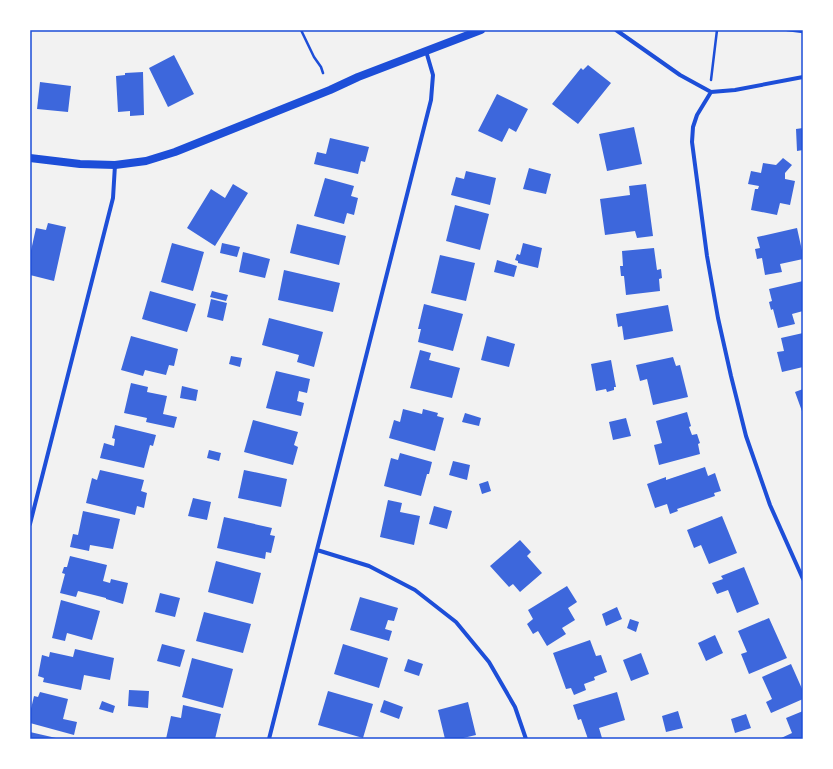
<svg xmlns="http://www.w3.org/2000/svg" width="833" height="769" font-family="Barlow,sans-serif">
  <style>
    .building { fill: #3d67dc }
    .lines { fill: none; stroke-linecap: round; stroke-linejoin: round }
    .path { stroke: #1d4ed8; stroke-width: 2.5 }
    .minor { stroke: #1d4ed8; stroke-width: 4 }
    .secondary { stroke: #1d4ed8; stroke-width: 8 }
    .neatline { fill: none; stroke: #1d4ed8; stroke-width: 1.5 }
  </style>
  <rect width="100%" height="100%" fill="#f2f2f2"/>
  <path class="building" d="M174 55 194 94 168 107 149 68Z
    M588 65 611 83 578 124 552 104 581 68 583 70Z
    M143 72 144 115 130 116V111L118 112 116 76 125 75V73Z
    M40 82 71 86 68 112 37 109Z
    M497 94 528 109 516 132 509 128 502 142 478 131Z
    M634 127 642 164 607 171 599 134Z
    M803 128V150L797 151 796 129Z
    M330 138 369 147 365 162 361 161 358 174 314 164 317 152 326 154Z
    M783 158 792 165 785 173V179L795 181 790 205 780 203 777 215 751 210 755 189H758L759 186 748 184 751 171 761 173 763 163 776 165Z
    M529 168 551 174 546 194 523 189Z
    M466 171 496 178 490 205 451 195 456 177 464 179Z
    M325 178 354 186 351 196 358 198 354 215 347 213 344 224 314 216Z
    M233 184 248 193 215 246 187 228 211 189 225 198Z
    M646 184 653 236 637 238 635 231 605 235 600 199 630 195 629 186Z
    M455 205 489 214 480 250 446 241Z
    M48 223 66 227 54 281 30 275V255L36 228 46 230Z
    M297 224 346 236 339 265 290 253Z
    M797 228 803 255V259L780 264 782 272 765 275 762 258 757 259 755 249 760 248 757 237Z
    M172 243 204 252 193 291 161 282Z
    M222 243 240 247 237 257 220 253Z
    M523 243 542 248 538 268 518 263V261L515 260 517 254 520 255Z
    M654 248 657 270 661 269 662 278 659 279 660 291 626 295 624 276H621L620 266H623L622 251Z
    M243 252 270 259 265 278 239 272Z
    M440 255 475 263 466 301 431 293Z
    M497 260 517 266 514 277 494 272Z
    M284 270 340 283 333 312 278 300Z
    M803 281V311L792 314 795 324 778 328 773 309 771 310 769 302 772 301 769 289Z
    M150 291 196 304 187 332 142 319Z
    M212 291 228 295 226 301 210 297Z
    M211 299 227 303 223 321 207 317Z
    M424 304 463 314 453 351 418 342 421 329H418Z
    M668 305 673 331 624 340 622 326 618 327 616 314Z
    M269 318 323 332 314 367 297 362 299 355 262 345Z
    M803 333V367L782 372 777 352 784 351 781 338Z
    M131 336 178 349 174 366 169 365 166 375 145 370 143 376 121 370Z
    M487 336 515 344 509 367 481 360Z
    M420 350 431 353 429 360 460 368 452 398 410 388Z
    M231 356 242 358 240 367 229 364Z
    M673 357 676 366 680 365 688 397 653 405 647 379 640 381 636 365Z
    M611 360 616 387H614V390L607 392 606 389 596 391 591 364Z
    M276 371 310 379 307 393 299 391 297 401 304 403 301 416 266 408Z
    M131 383 148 387 147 392 167 396 163 414 177 417 174 428 146 422 147 418 124 413Z
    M182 386 198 390 196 401 180 398Z
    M803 389V414L795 392Z
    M403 409 422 414 423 409 438 413 437 416 444 418 435 451 389 438 394 420 400 422Z
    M687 412 691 426 689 427 692 435 697 434 700 443 698 444 700 454 659 465 654 445 662 443 656 421Z
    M465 413 481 418 479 426 462 422Z
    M626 418 631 436 613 440 609 422Z
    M253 420 298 432 294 445 298 447 293 465 244 452Z
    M115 425 156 435 153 446 150 445 144 468 100 458 104 443 114 446 115 439 112 438Z
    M209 450 221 453 219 461 207 458Z
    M400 453 432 462 429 474H427L421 496 384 486 391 458 398 460Z
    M453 461 470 465 467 480 449 475Z
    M705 467 708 476 715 473 721 491 714 493 715 496 677 509 678 511 670 514 667 504 655 508 647 484 666 477V480Z
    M100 470 144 480 141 491 147 493 144 508 137 506 135 515 86 503 92 478 97 480Z
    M244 470 287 479 281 507 238 498Z
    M488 481 491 491 482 494 479 484Z
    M193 498 211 502 207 520 188 516Z
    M388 500 402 503 400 512 420 516 414 545 380 537Z
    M434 506 452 511 447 529 429 524Z
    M83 511 120 519 113 549 90 545 89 551 70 547 73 534 78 535Z
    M722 516 737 553 709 564 701 545 694 548 687 530Z
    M224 517 272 528 270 535 275 536 271 553 266 552 265 559 217 548Z
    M520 540 531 552 527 556 542 573 520 592 513 584 509 587 490 566Z
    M70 556 107 565 103 581 110 583 111 579 128 583 123 604 106 599V598L78 591 76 597 60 593 65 574 62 573 64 567H67Z
    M216 561 261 573 253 604 208 592Z
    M744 567 759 604 737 613 728 590 717 594 712 583 723 579 721 576Z
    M567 586 577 602 568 608 575 620 562 628 566 634 547 646 538 631 533 634 527 624 533 619 528 610Z
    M160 593 180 598 175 617 155 612Z
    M360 597 398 608 394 621 388 620 385 629 392 631 389 641 350 630Z
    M61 600 100 611 92 640 67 633 65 641 52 638Z
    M617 607 622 619 606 626 602 614Z
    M204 612 251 624 243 653 196 641Z
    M769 618 787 658 749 674 741 654 747 652 738 631Z
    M630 619 639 622 636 632 627 628Z
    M715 635 723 653 706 661 698 643Z
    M590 640 596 656 601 655 607 672 594 677 595 680 584 684 586 690 574 695 571 688 566 689 553 653Z
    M162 644 185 650 180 667 157 661Z
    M343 644 388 658 379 688 334 674Z
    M75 649 114 658 110 680 84 675 81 690 43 682 44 678 38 676 42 655 49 657 50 652 73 657Z
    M641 653 649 674 631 681 623 660Z
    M192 658 233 669 223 708 182 697Z
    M408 659 423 664 419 676 404 671Z
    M791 664 803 691V699L771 713 766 702 772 699 762 677Z
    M129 690 149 691 148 708 128 706Z
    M328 691 373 704 363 738 318 725Z
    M40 692 68 699 63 719 77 722 74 735 30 723V713L34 696 38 697Z
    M617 692 625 720 599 728 602 738 588 739 581 719 578 720 573 705Z
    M384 700 403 707 399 719 380 712Z
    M102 701 115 706 113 713 99 709Z
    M468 702 476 735 459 739H445L438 710Z
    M183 705 221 714 215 739H166L171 716 181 718Z
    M678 711 683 728 666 732 662 716Z
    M803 711V739H779L792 733 786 718Z
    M746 714 751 728 735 733 731 719Z
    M30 732 56 738V739H30Z"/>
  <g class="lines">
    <path class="path" d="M301 30 314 57 321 67 323 73
      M787 30 803 32
      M711 80 717 30"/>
    <path class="minor" d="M616 30 680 75 711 92
      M711 92 697 115 693 127 692 142 707 256 718 318 731 376 746 436 770 505 803 579
      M711 92 735 90 803 77
      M30 524 113 198 115 165
      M317 550 369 566 415 590 456 622 489 662 515 707 526 739
      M269 739 431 100 433 75 426 51"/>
    <path class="secondary" d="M30 158 80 164 115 165 146 161 175 152 330 90 358 77 481 30"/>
  </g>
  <rect width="833" height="769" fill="none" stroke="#ffffff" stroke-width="62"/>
  <rect x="31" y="31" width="771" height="707" class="neatline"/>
</svg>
